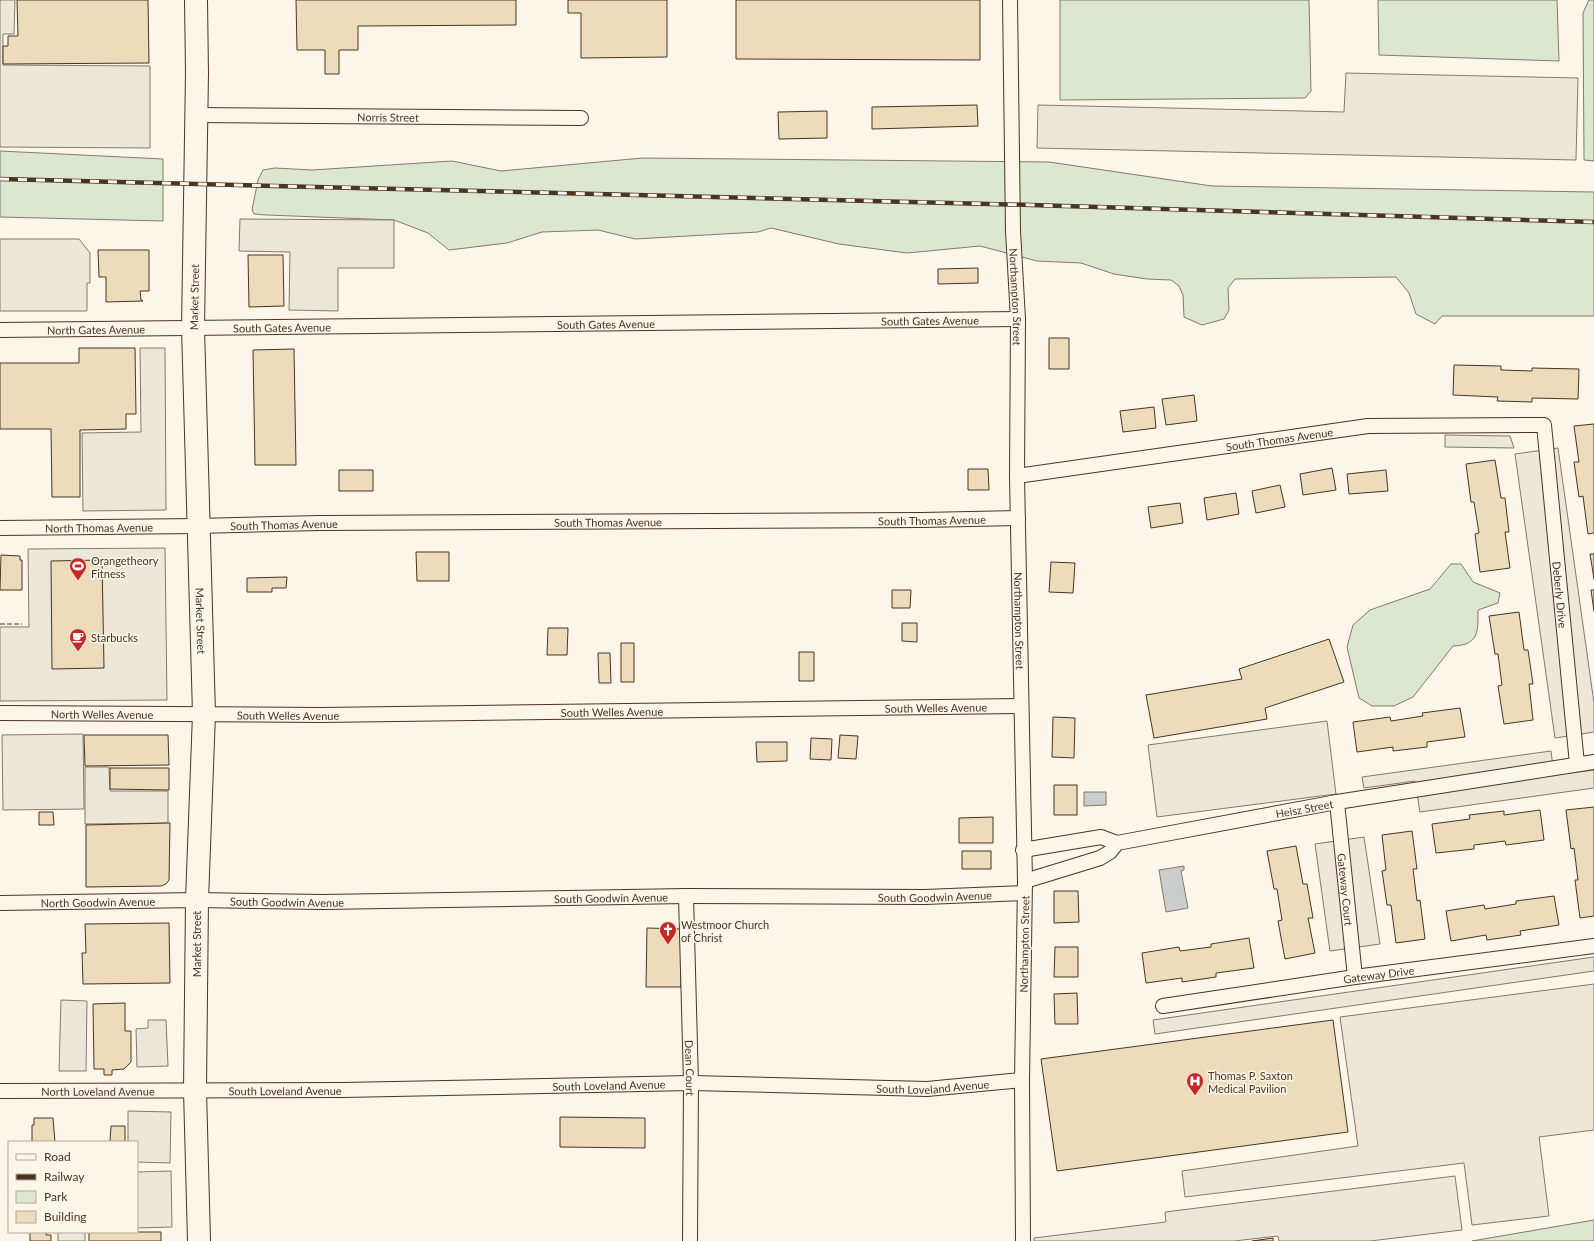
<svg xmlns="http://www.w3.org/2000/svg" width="1594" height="1241" font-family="Lato,sans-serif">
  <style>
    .green { fill: #dce7d0; stroke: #887966 }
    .parking { fill: #ede7d9; stroke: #887966 }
    .water { fill: #c9cecd; stroke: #887966 }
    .building { fill: #ecdcbc; stroke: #4a3520 }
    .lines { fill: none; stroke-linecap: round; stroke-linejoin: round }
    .minor-casing { stroke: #4a3520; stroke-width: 16 }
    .primary-casing { stroke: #4a3520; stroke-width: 24 }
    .minor { stroke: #fbf6e9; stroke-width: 14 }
    .primary { stroke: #fbf6e9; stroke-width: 22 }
    .rail-casing { stroke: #4a3520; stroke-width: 4.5 }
    .rail { stroke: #fbf6e9; stroke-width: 3; stroke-dasharray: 9; stroke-linecap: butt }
    .fence { stroke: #4a3520; stroke-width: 1; stroke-dasharray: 5 2; stroke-linecap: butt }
    .labels { text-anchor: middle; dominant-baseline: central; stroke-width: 3; stroke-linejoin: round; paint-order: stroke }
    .street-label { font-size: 11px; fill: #4a3520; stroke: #fbf6e9 }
    .poi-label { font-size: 11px; fill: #4a3520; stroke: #fbf6e9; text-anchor: start }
  </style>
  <rect width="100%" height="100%" fill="#fbf6e9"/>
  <path class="green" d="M1060 0H1309L1311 91 1305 98 1060 100Z
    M1378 0H1557L1559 61 1379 55Z
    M1589 0H1594V161L1584 160 1583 13Z
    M0 151 163 159V221L0 217Z
    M643 158 1049 162 1212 186 1594 192V316H1442L1435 324 1416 314 1409 293 1396 277 1235 279 1228 288 1229 310 1224 319 1202 325 1184 317 1183 295 1179 286 1171 280 1147 279 1114 274 1081 263 1037 261 980 246 907 253 839 244 771 228 758 232 635 239 598 230 542 232 507 243 449 250 428 233 394 220 267 215 254 214 252 210 258 180 263 170 275 168 312 170 452 161 501 171Z
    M1451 564H1461L1473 582 1500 593 1498 603 1478 610C1478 632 1479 645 1453 646L1413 697 1394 706H1372L1359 698 1347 647 1353 625 1370 610 1430 589Z
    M1594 1220V1241H1472Z"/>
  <path class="parking" d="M0 0H15L14 34H3V65L150 66V148L0 147Z
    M1346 73 1578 78 1576 160 1037 148 1038 105 1344 112Z
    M240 219 394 220V268H338V311L289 310 290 252 239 251Z
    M0 239H79L90 253V283H87V311H0Z
    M140 348H165L166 510 83 511 82 433 141 432Z
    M1445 435 1510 436 1514 448 1445 447Z
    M1558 448 1594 703V732L1555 738 1515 454Z
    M165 548 167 700 0 701V627H29L28 549Z
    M1327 721 1336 794 1157 817 1148 745Z
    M83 734 84 809 3 810 2 735Z
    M1551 751 1554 775 1594 770V788L1420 812 1415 781 1364 788 1362 777Z
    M85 767H109L110 791H168V823L85 824Z
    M1364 837 1380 944 1330 951 1315 844Z
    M1594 957V971L1155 1034 1153 1020Z
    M1594 984V1130L1539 1137 1549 1216 1472 1225 1464 1163 1185 1197 1182 1171 1358 1146 1340 1017Z
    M61 1000 87 1001 86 1071H59Z
    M148 1020H166L168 1066 137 1067 136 1029 148 1028Z
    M128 1111 171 1112 170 1163 137 1162V1142H128Z
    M171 1171 172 1227 137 1228V1172Z
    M1455 1176 1462 1230 1370 1241H1279L1278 1236 1234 1241H1034V1238L1166 1222 1165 1212Z
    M58 1232H85V1241H58Z"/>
  <path class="water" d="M1084 792H1106V805L1084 806Z
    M1184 866V870L1181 871 1188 908 1166 912 1159 870Z"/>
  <path class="building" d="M17 0H148L149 63 3 64V46H8V36H18Z
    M296 0H516V25L358 26V50H339V74H325V50H297Z
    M568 0H667V57L581 58V13H568Z
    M736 0H980V60L736 59Z
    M977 105 978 126 872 129V107Z
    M827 111V138L779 139 778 112Z
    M98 250H149V291H140L141 300 143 301 106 302V277H99Z
    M248 255H283L284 306 249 307Z
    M978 268V283L938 284V269Z
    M1049 338H1069V369H1049Z
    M79 348H135L136 414H126V429L80 430V497H52L51 429H0V363H79Z
    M294 349 296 465H255L253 350Z
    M1454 365 1501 366V370L1532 371V368L1579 369 1578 399 1532 398V402L1497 401 1498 397 1453 395Z
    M1194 395 1197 421 1166 425 1162 399Z
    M1154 407 1156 428 1123 432 1120 411Z
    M1594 424V533L1588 534 1583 496 1579 497 1574 462H1579L1574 426Z
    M1495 460 1501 498H1505L1509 532H1505L1510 568 1480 572 1475 534 1479 533 1474 502H1471L1466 464Z
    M1332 468 1336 490 1303 495 1300 474Z
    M968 469H988L989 490H968Z
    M339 470H373V491H339Z
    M1386 470 1388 491 1349 494 1347 474Z
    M1280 485 1285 507 1256 513 1252 491Z
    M1236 493 1239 514 1207 520 1204 498Z
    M1180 503 1183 523 1151 528 1148 507Z
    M416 552H449V581H417Z
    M1590 554H1594V579Z
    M1 555 20 556V560H22V590H0Z
    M102 560 104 668 52 669 51 561Z
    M1051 562 1075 563 1073 593 1049 592Z
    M287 577 286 588H272V592H247V578Z
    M892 590H911L910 608H892Z
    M1591 590H1594V611Z
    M1519 612 1524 650H1528L1533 684H1529L1533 720 1504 724 1498 686 1502 685 1498 654H1495L1489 616Z
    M902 623H917V642L902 641Z
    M548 628H568L567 655H547Z
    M1329 639 1344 682 1265 708 1267 719 1154 738 1146 695 1242 679 1239 669Z
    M621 643H634V682H621Z
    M799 652H814V681H799Z
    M598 653H610L611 683H599Z
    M1460 708 1465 737 1427 742V747L1393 751V747L1357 752 1353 722 1390 717 1391 721 1423 716 1422 713Z
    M1053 717 1075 718 1074 758 1052 757Z
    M84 735H168L169 765 85 766Z
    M840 735 858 736 856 759 838 758Z
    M811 738 832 739 831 760 810 759Z
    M756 742H787V761L757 762Z
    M110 768H169V790L110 789Z
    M1054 785H1077V815H1054Z
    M1594 807V916L1580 918 1575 880H1578L1574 848 1571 849 1566 810Z
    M1540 810 1544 840 1506 845 1505 841 1474 845V849L1436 853 1432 824 1470 819 1469 815 1504 811V815Z
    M39 812H53L54 825H39Z
    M993 817V843H959V818Z
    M170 823 169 880 166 884 161 886 86 887V825Z
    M1412 831 1417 869H1413L1417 901 1420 900 1425 939 1396 943 1391 905H1387L1382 871 1386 870 1382 835Z
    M1296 846 1303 884H1307L1313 918H1308L1315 953 1285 959 1278 921 1282 920 1277 889H1274L1267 851Z
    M962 851H991V869H962Z
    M1054 891H1078L1079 922 1054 923Z
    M1554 896 1559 925 1520 931 1521 935 1487 940 1486 935 1451 941 1446 911 1484 905 1485 909 1516 904V901Z
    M169 923 170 983 83 984 82 953H86L85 924Z
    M647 928 682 929 681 987H646Z
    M1249 938 1254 968 1216 973V977L1182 982V978L1146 983 1142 953 1179 947 1180 951 1211 947V944Z
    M1055 947H1078V977H1054Z
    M1077 993 1078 1024H1055L1054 994Z
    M125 1003V1031H131V1062L124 1069 112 1070V1075H104V1069H94L93 1004Z
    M1333 1020 1348 1132 1057 1171 1041 1059Z
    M560 1117 645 1118V1148L560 1147Z
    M34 1118H53L55 1142H32V1125H34Z
    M111 1126H125V1142H110Z
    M30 1232H46V1235H51V1241H30Z
    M89 1232H161V1241H89Z
    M1273 1238V1241H1252Z"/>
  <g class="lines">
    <g class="minor-casing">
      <g id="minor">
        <path id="s1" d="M1010 0 1013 231 1018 319 1017 476 1025 881 1022 1080 1023 1241"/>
        <path id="s2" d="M196 115 581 118"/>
        <path id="s3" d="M0 330 1018 319"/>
        <path id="s4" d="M1017 476 1368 426 1544 425 1577 764"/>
        <path id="s5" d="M0 528 198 526 320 523 922 520 1018 518"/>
        <path id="s6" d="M0 713 321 715 1020 706"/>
        <path id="s7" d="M1337 802 1355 977"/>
        <path d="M1023 850 1101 837 1117 843"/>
        <path id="s8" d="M1025 881 1100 858 1110 852 1117 843 1337 802 1594 762"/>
        <path id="s9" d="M686 896 691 1083 690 1241"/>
        <path id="s10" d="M0 903 197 900 323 902 686 896 925 897 1024 893"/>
        <path id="s11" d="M1163 1006 1355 977 1594 946"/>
        <path id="s12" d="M0 1091 342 1090 691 1083 927 1089 1022 1080"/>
      </g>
    </g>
    <g class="primary-casing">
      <g id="primary">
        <path id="s13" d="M196 0 197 73 193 328 204 714 197 900 195 1090 199 1241"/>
      </g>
    </g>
    <use href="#minor" class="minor"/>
    <use href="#primary" class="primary"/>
    <g class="rail-casing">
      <path id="rail" d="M0 179 1031 205 1594 222"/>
    </g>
    <use href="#rail" class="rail"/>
    <path class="fence" d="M0 624H22"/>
  </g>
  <defs>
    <g id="stadium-pin" transform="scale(0.9)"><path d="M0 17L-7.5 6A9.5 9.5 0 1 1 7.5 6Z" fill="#c62828" stroke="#fbf6e9"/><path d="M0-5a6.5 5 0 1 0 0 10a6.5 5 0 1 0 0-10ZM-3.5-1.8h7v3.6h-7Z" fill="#fff"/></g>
    <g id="cafe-pin" transform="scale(0.9)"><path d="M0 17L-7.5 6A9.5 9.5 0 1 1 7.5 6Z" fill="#c62828" stroke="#fbf6e9"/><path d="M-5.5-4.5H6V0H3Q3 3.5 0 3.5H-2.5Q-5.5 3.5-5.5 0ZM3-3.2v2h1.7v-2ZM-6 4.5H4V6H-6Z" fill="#fff"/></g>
    <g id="church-pin" transform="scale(0.9)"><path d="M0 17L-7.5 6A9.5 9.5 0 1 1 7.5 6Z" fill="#c62828" stroke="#fbf6e9"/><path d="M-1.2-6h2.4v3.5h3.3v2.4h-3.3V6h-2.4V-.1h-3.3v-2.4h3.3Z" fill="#fff"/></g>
    <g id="hospital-pin" transform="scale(0.9)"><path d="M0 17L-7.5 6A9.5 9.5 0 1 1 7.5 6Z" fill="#c62828" stroke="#fbf6e9"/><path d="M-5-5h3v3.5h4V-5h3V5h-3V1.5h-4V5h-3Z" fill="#fff"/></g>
  </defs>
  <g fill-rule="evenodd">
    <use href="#stadium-pin" x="78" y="566"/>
    <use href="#cafe-pin" x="78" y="637"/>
    <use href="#church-pin" x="668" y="930"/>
    <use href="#hospital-pin" x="1195" y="1081"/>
  </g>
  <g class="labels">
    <g class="street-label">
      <text stroke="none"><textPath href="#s2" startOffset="192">Norris Street</textPath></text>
      <text transform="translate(194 297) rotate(-89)">Market Street</text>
      <text stroke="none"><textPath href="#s1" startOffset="297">Northampton Street</textPath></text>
      <text stroke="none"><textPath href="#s3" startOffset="930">South Gates Avenue</textPath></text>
      <text stroke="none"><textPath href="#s3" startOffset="606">South Gates Avenue</textPath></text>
      <text stroke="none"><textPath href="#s3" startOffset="282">South Gates Avenue</textPath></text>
      <text stroke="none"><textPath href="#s3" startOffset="96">North Gates Avenue</textPath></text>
      <text stroke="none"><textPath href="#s4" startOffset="265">South Thomas Avenue</textPath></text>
      <text stroke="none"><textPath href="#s5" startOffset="932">South Thomas Avenue</textPath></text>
      <text stroke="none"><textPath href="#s5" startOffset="608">South Thomas Avenue</textPath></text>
      <text stroke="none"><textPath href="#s5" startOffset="284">South Thomas Avenue</textPath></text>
      <text stroke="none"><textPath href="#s5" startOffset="99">North Thomas Avenue</textPath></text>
      <text stroke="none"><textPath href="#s4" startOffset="701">Deberly Drive</textPath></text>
      <text stroke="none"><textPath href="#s1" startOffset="621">Northampton Street</textPath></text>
      <text stroke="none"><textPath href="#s13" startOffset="621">Market Street</textPath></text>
      <text stroke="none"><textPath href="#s6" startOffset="936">South Welles Avenue</textPath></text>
      <text stroke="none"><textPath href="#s6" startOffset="612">South Welles Avenue</textPath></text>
      <text stroke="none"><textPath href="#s6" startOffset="102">North Welles Avenue</textPath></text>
      <text stroke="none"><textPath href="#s6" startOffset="288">South Welles Avenue</textPath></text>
      <text stroke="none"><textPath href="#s8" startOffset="292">Heisz Street</textPath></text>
      <text stroke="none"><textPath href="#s7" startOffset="88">Gateway Court</textPath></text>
      <text stroke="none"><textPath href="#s10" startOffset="935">South Goodwin Avenue</textPath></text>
      <text stroke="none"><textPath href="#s10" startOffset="611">South Goodwin Avenue</textPath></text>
      <text stroke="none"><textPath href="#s10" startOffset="287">South Goodwin Avenue</textPath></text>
      <text stroke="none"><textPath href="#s10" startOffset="98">North Goodwin Avenue</textPath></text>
      <text transform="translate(196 944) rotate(-90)">Market Street</text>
      <text transform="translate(1024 944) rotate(-89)">Northampton Street</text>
      <text stroke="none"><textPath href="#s11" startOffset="218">Gateway Drive</textPath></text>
      <text stroke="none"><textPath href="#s9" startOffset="172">Dean Court</textPath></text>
      <text stroke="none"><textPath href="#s12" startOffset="609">South Loveland Avenue</textPath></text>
      <text stroke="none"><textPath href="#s12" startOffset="933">South Loveland Avenue</textPath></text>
      <text stroke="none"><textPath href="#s12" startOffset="285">South Loveland Avenue</textPath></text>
      <text stroke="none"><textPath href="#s12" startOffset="98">North Loveland Avenue</textPath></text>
    </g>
    <g class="poi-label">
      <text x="91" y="560">Orangetheory<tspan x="91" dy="13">Fitness</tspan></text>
      <text x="91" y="637">Starbucks</text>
      <text x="681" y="924">Westmoor Church<tspan x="681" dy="13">of Christ</tspan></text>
      <text x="1208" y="1075">Thomas P. Saxton<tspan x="1208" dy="13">Medical Pavilion</tspan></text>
    </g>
  </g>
  <rect x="8" y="1141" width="130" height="92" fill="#fbf6e9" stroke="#b4a999"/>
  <rect x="16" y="1154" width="20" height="6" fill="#fbf6e9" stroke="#b4a999"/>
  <text x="44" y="1161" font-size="12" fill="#4a3520">Road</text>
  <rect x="16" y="1174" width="20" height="6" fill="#4a3520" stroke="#b4a999"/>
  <text x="44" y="1181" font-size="12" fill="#4a3520">Railway</text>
  <rect x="16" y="1191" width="20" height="12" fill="#dce7d0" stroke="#b4a999"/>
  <text x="44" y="1201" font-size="12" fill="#4a3520">Park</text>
  <rect x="16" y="1211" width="20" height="12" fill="#ecdcbc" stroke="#b4a999"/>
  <text x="44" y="1221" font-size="12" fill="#4a3520">Building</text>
</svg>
